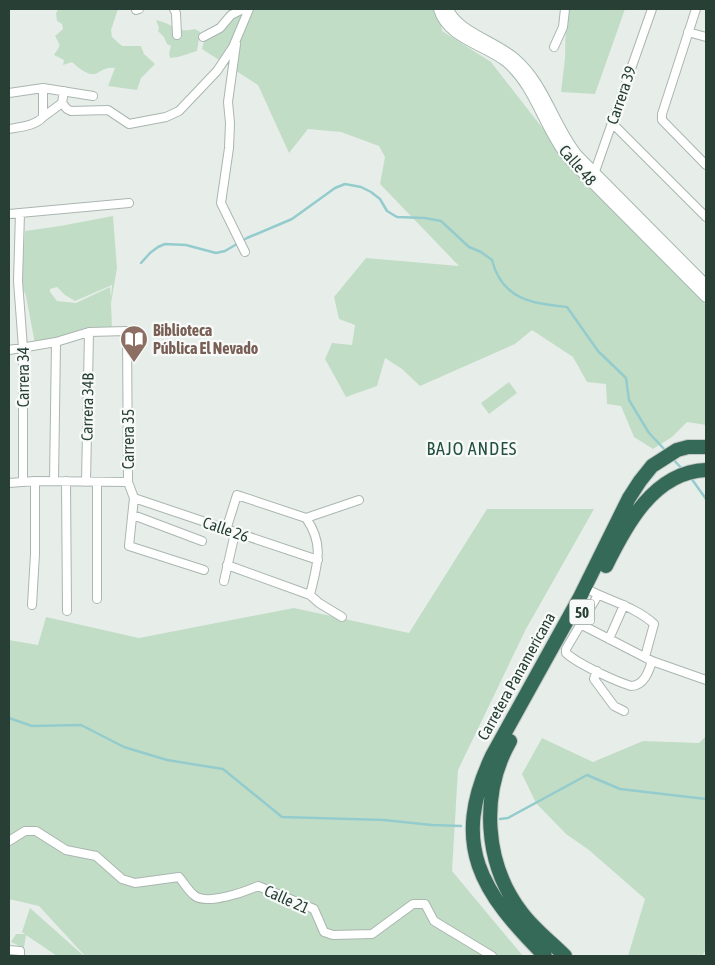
<svg xmlns="http://www.w3.org/2000/svg" width="715" height="965" font-family="'Asap Condensed',sans-serif">
  <style>
    .green { fill: #c2ddc6; fill-rule: evenodd }
    .lines { fill: none; stroke-linecap: round; stroke-linejoin: round }
    .stream { stroke: #94cccd; stroke-width: 2.5 }
    .street-casing { stroke: #aab6b0; stroke-width: 10 }
    .secondary-casing { stroke: #a6b9b0; stroke-width: 12 }
    .highway-casing { stroke: #c3c9c6; stroke-width: 16 }
    .street { stroke: #fff; stroke-width: 8 }
    .secondary { stroke: #fff; stroke-width: 10 }
    .highway { stroke: #356958; stroke-width: 14 }
    .labels { text-anchor: middle; dominant-baseline: central; stroke-width: 4.5; stroke-linejoin: round; paint-order: stroke }
    .shield { fill: #f7faf8; stroke: #657770; stroke-width: 1 }
    .shield-label { font-size: 15px; font-weight: bold; fill: #273f35 }
    .street-label { font-size: 16px; fill: #273f35; stroke: #f7faf8 }
    .education-label { font-size: 16px; font-weight: bold; fill: #785e54; stroke: #f7faf8; text-anchor: start }
    .neighbourhood-label { font-size: 18px; letter-spacing: 1px; fill: #245040; stroke: #f7faf8 }
  </style>
  <rect width="100%" height="100%" fill="#e7eeea"/>
  <path class="green" d="M59 9H118L111 30 112 37 122 46H141L144 54 155 64 141 78 137 90 108 86 115 68C104 67 103 71 95 74 88 76 77 67 72 62L63 65 64 60 54 55C61 44 61 47 55 36L63 29 62 24 57 21 56 13Z
    M247 9H439L442 31 491 62 547 134 567 165 706 305V425L687 422 672 437 653 449 634 437 621 406 607 404 606 384 587 382 573 357 532 330 515 344 420 386 402 369 385 358 377 386 346 397 325 359 332 343 352 345 355 325 339 319 334 297 366 258 459 266 380 184 385 157 379 146 341 132 308 129 289 153 258 85 202 49 204 41Z
    M566 9H625L595 94 561 92 565 58Z
    M156 20C173 23 175 34 195 29L200 32 197 51 178 57 170 58 169 53 171 46 167 44 164 37 158 31 159 28Z
    M113 216 117 268 111 303 112 329 35 344 26 296 18 278 23 259 25 231 60 226ZM112 285 111 298 110 287 76 303 57 301 50 292V289L57 287 65 295 75 301Z
    M509 382 517 393 489 414 481 403Z
    M487 509H594L526 629 458 770 452 871 523 956H85L39 906 9 899V640L38 645 46 617 139 638 294 608 409 633Z
    M706 736V950L702 956H628L645 899 589 850 566 834 536 803 522 774 542 738 593 762 643 741 699 743Z
    M30 908 84 956H57L26 935 24 948 11 942 16 934H25L22 932Z"/>
  <g class="lines">
    <path class="stream" d="M141 263 150 253 158 247 165 244 186 245 216 253 225 251 247 238 292 219 335 188 345 184 361 187 371 192 380 199 387 211 397 217 425 218 441 221 469 247 481 252 492 260C502 300 532 303 567 307L598 351 626 378 629 400 649 433 667 452
      M672 458 684 471
      M691 478 706 499
      M9 718 32 726 81 725 124 747 167 760 223 769 282 817 384 820 432 825 461 826
      M500 819 508 818 587 775 620 789 706 799"/>
    <g class="street-casing">
      <path id="street" d="M174 9 176 13 177 35
        M696 9 662 114V120L706 165
        M136 10 139 9
        M688 32 706 37
        M203 37 220 28 231 15 243 9
        M236 44 228 102 230 123 229 148 221 203 245 252
        M554 47 563 27 565 9
        M64 91 62 103 67 109 71 111 108 110 129 124 166 117 179 111 217 71 233 47 249 9
        M9 93 43 88 93 96
        M43 117 62 103
        M612 123 706 217
        M9 129C20 127 35 126 43 117V88
        M593 177 652 9
        M20 213 18 281 23 348V482
        M9 214 129 203
        M9 350 56 342 89 332 127 331 128 482 134 498 129 546 204 570
        M54 481 56 342
        M66 481 67 611
        M86 482 89 332
        M9 483 35 481 128 482
        M134 498 318 560
        M133 515 202 541
        M306 518C325 545 317 565 310 595
        M226 530 237 495 306 518 359 500
        M227 565 310 595 319 603 342 617
        M224 581 235 533
        M593 592C613 602 637 608 654 624L645 657
        M598 595 566 649V653C578 664 615 681 631 686 644 686 649 671 652 661
        M97 599V482
        M32 605 35 554V481
        M580 624 652 661 706 680
        M609 639 624 605
        M597 671 594 679 614 706 624 711
        M9 841 25 831H36L66 850 96 856 122 879 135 883 179 877C184 883 189 892 195 896 208 905 244 892 258 886L314 909 324 932 333 935 372 934 413 904H425L434 921 492 956
        M9 950 20 951V956"/>
    </g>
    <g class="secondary-casing">
      <path id="secondary" d="M439 9C448 39 485 44 507 62 537 88 544 129 569 159L706 297
        M448 9C457 32 496 42 515 59 545 85 553 125 577 155L706 285"/>
    </g>
    <g class="highway-casing">
      <path id="highway" d="M606 566C626 525 654 472 706 470
        M510 741C480 794 484 864 522 913 534 929 551 942 565 956
        M545 956C481 892 450 845 492 756L579 599 629 498 640 481 652 466 677 450 688 447H706"/>
    </g>
    <use href="#street" class="street"/>
    <use href="#secondary" class="secondary"/>
    <use href="#highway" class="highway"/>
  </g>
  <defs>
    <g id="library-pin" transform="scale(1.4375)"><path d="M0 17L-7.5 6A9.5 9.5 0 1 1 7.5 6Z" fill="#8d6e63" stroke="#f7faf8"/><path d="M-6-4Q-3-5.5-.7-3.5V5Q-3 3-6 4ZM6-4Q3-5.5 .7-3.5V5Q3 3 6 4Z" fill="#fff"/></g>
  </defs>
  <g fill-rule="evenodd">
    <use href="#library-pin" x="134" y="339"/>
  </g>
  <g class="labels">
    <rect class="shield" x="569.5" y="599.5" width="25" height="25" rx="4"/>
    <g class="shield-label">
      <text x="582" y="612">50</text>
    </g>
    <g class="street-label">
      <text transform="translate(621 95) rotate(-71)">Carrera 39</text>
      <text transform="translate(578 165) rotate(49)">Calle 48</text>
      <text transform="translate(23 377) rotate(-90)">Carrera 34</text>
      <text transform="translate(87 407) rotate(-89)">Carrera 34B</text>
      <text transform="translate(128 439) rotate(-90)">Carrera 35</text>
      <text transform="translate(226 529) rotate(19)">Calle 26</text>
      <text transform="translate(516 676) rotate(-61)">Carretera Panamericana</text>
      <text transform="translate(287 899) rotate(24)">Calle 21</text>
    </g>
    <g class="education-label">
      <text x="153" y="330">Biblioteca<tspan x="153" dy="18">Pública El Nevado</tspan></text>
    </g>
    <g class="neighbourhood-label">
      <text x="472" y="448">BAJO ANDES</text>
    </g>
  </g>
  <rect width="715" height="965" fill="none" stroke="#273f35" stroke-width="20"/>
</svg>
